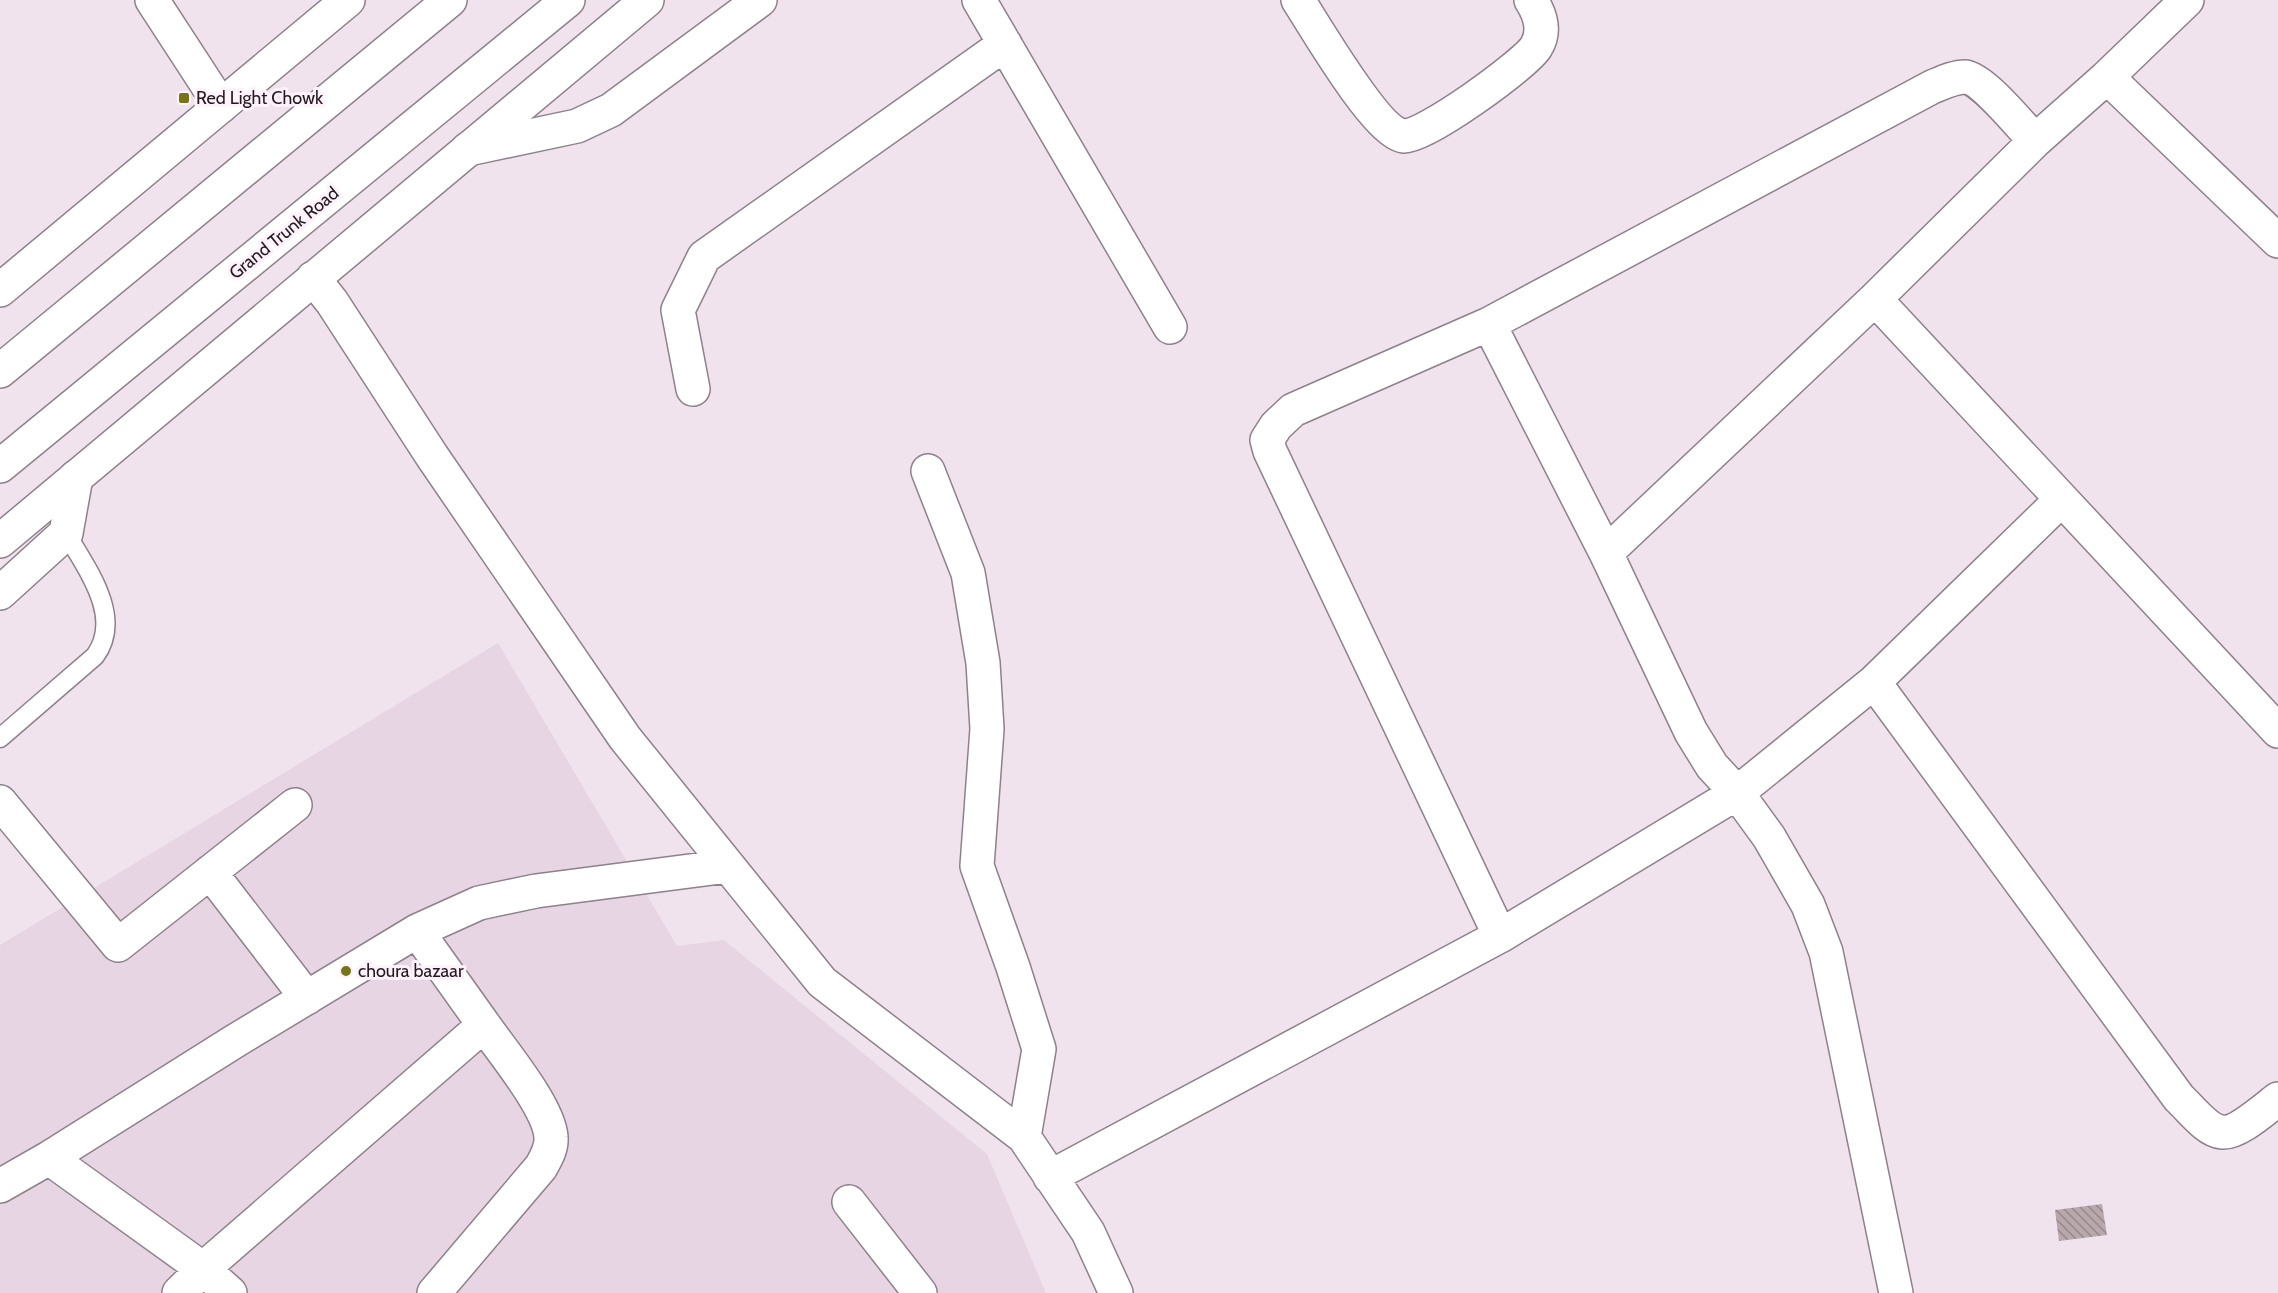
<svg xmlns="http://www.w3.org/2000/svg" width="2278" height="1293" font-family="Cabin,sans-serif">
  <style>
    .built { fill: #e8d5e4 }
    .building { fill: url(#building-back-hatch) }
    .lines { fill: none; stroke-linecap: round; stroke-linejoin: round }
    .service-casing { stroke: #8d818b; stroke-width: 21 }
    .minor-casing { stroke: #8d818b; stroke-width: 36 }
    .tertiary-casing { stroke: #8d818b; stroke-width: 36 }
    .primary-casing { stroke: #8d818b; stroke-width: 36 }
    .trunk-casing { stroke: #8d818b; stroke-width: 36 }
    .motorway-casing { stroke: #8d818b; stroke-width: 36 }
    .service { stroke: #fff; stroke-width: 18 }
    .minor { stroke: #fff; stroke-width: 33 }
    .tertiary { stroke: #fff; stroke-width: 33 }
    .primary { stroke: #fff; stroke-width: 33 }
    .trunk { stroke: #fff; stroke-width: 33 }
    .motorway { stroke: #fff; stroke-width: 33 }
    .poi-dot { fill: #777418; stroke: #fef1fb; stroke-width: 2 }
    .labels { text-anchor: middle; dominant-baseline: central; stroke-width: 6; stroke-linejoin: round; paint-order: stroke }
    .poi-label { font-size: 18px; fill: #1f1b1e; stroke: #fef1fb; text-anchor: start }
    .street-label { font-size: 18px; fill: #1f1b1e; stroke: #fef1fb }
  </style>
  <defs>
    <pattern id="building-back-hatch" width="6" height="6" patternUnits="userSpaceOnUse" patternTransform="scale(1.5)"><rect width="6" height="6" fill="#b8a8ac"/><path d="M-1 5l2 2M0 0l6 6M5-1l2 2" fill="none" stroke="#95888b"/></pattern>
  </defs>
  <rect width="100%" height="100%" fill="#f0e3ee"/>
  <path class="built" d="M498 643 677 946 724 940 987 1154 1046 1293H0V945Z"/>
  <path class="building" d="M2102 1204 2107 1235 2059 1241 2055 1210Z"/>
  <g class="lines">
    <g class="service-casing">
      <path id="service" d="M0 738 95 656C124 617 86 568 66 533"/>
    </g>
    <g class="minor-casing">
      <path id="minor" d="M979 0 1170 327
        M1298 0C1315 26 1376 132 1404 136 1422 139 1526 64 1536 47 1546 31 1540 14 1531 0
        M2107 77 2278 241
        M313 278 332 302 432 456 625 738 822 982 1024 1137 1088 1232 1116 1293
        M1875 299 2278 731
        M1489 324 1606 553 1691 732 1712 766 1737 793 1769 837 1808 905 1826 952 1896 1293
        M693 389 678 310 704 257 1005 44
        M928 471 968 573 983 663 987 729 977 866 1013 967 1039 1049 1024 1137
        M1606 553 1875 299 2035 141 2107 77 2187 0
        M1874 682 2179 1098C2190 1108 2207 1131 2222 1132 2237 1134 2266 1108 2278 1099
        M0 802 118 945 295 805
        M210 872 307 998
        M1500 936 1270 451 1267 440 1276 426 1293 410 1489 324 1932 87C1942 83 1954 77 1965 77 1982 78 2022 127 2035 141
        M49 1158 203 1269 230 1293
        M1050 1177 1500 936 1737 793 1874 682 2061 500
        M0 1186 49 1158 235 1041 417 931 479 903 536 891 728 866
        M849 1202 920 1293
        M179 1293 203 1269 484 1025 417 931
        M434 1293 541 1167C546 1158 552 1148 551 1137 549 1107 502 1051 484 1025"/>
    </g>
    <g class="tertiary-casing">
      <path id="tertiary" d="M468 149 577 126 611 110 760 0
        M0 593 66 533 76 477"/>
    </g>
    <g class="primary-casing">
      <path id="primary" d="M152 0 221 106"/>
    </g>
    <g class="trunk-casing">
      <path id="trunk" d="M0 290 348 0
        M0 541 647 0"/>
    </g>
    <g class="motorway-casing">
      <path id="motorway" d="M0 371 450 0
        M0 466 568 0"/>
    </g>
    <use href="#service" class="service"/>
    <use href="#minor" class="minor"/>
    <use href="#tertiary" class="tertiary"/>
    <use href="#primary" class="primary"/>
    <use href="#trunk" class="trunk"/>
    <use href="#motorway" class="motorway"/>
  </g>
  <g class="poi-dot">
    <rect x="178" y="92" width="12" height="12" rx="3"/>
    <circle cx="346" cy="971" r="6"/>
  </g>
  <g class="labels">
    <g class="poi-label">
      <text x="196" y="98">Red Light Chowk</text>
      <text x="358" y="971">choura bazaar</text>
    </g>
    <g class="street-label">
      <text transform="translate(284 233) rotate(-39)">Grand Trunk Road</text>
    </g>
  </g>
</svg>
